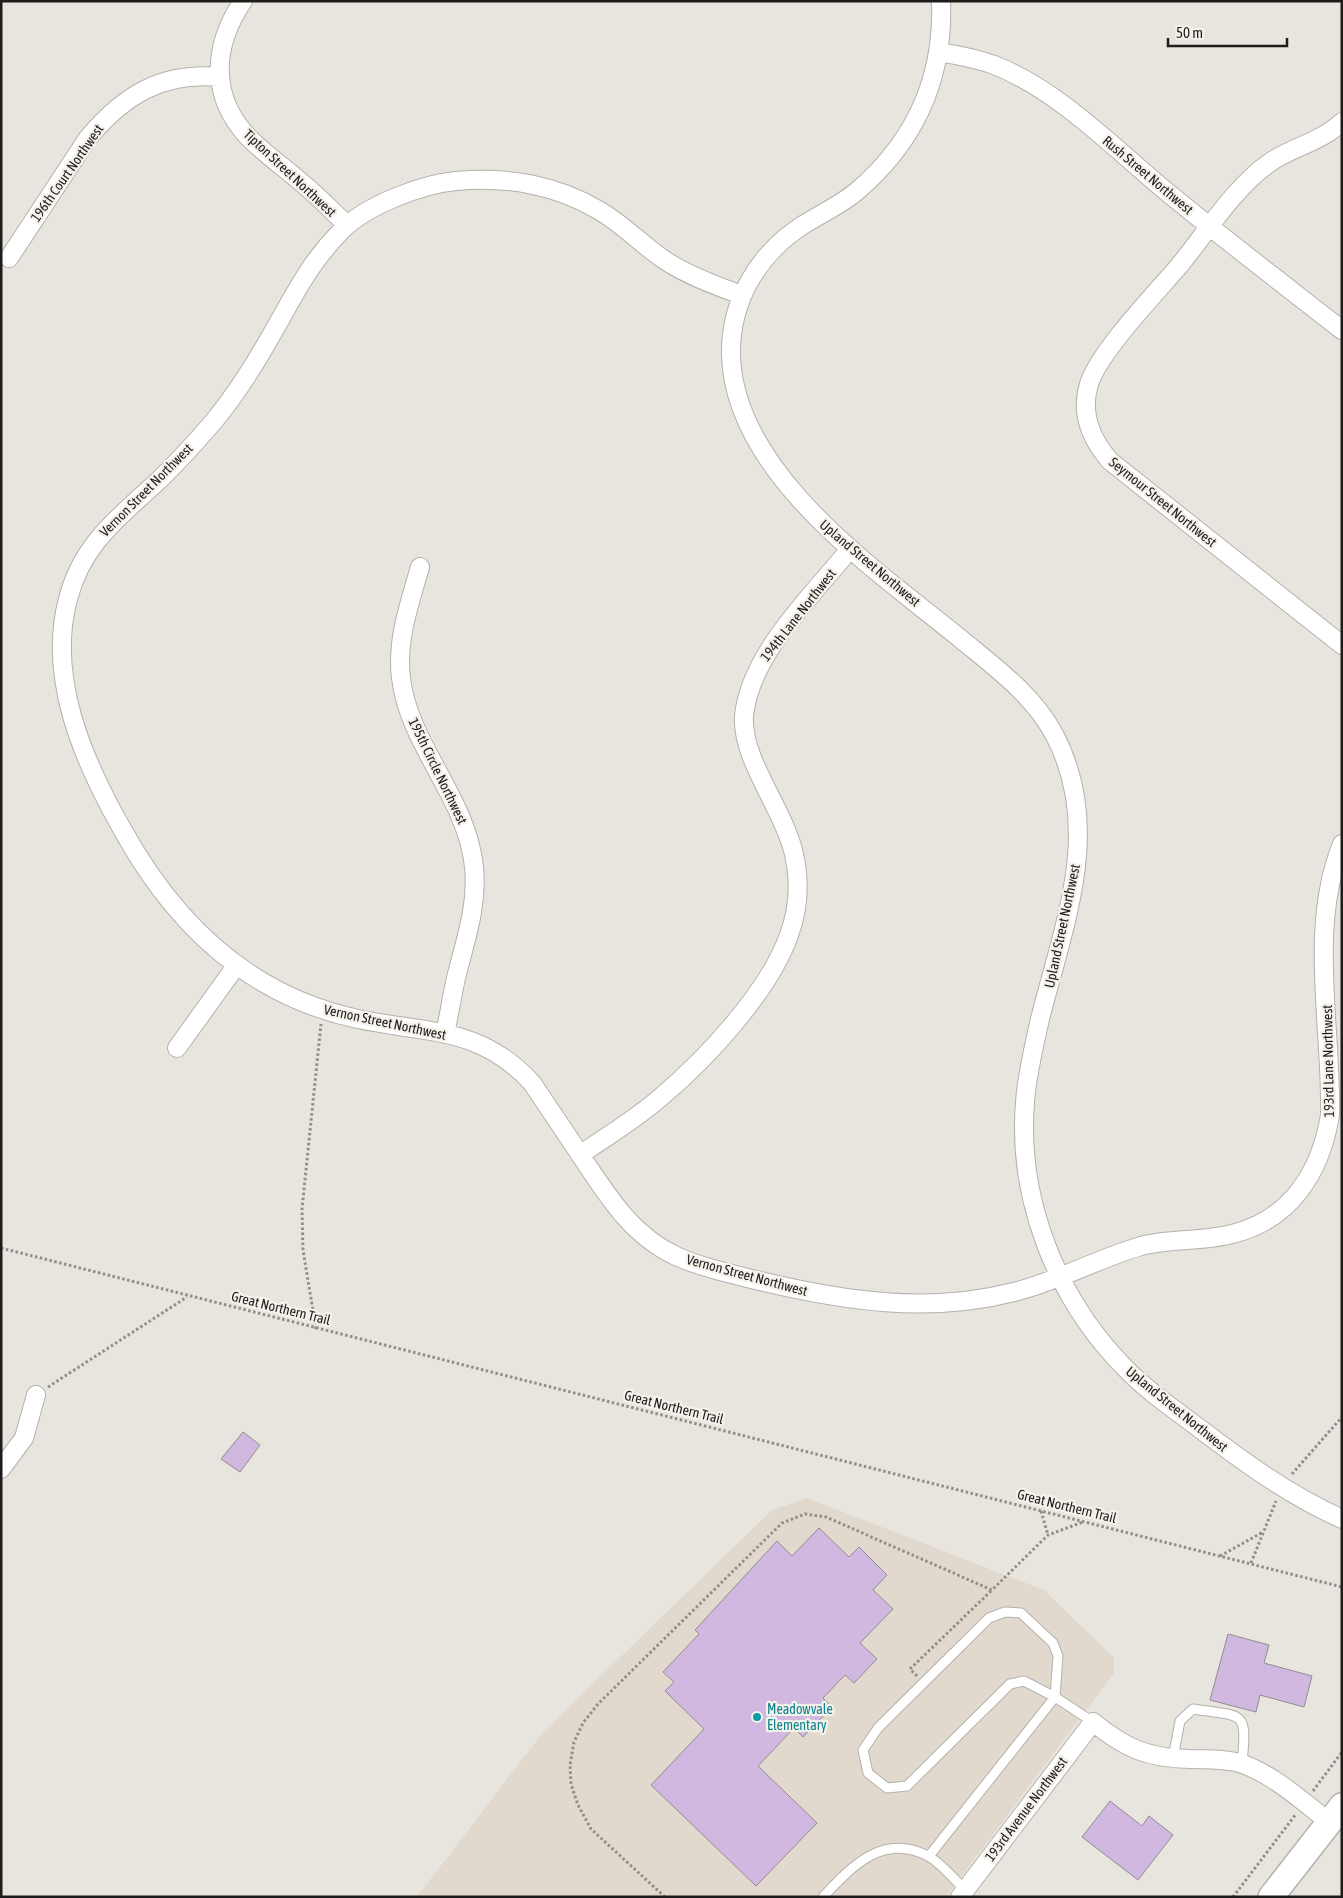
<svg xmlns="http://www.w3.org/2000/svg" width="1343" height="1898" font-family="'Asap Condensed',sans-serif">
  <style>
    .built { fill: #e1d9cd }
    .building { fill: #d0b8e0; stroke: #908d92 }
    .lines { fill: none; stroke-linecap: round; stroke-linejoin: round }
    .lane-casing { stroke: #b5b1ac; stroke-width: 11 }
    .street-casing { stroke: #b5b1ac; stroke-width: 20 }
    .secondary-casing { stroke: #b5b1ac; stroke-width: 28 }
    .path { stroke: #918e8a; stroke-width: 3; stroke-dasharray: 2.5 2.5; stroke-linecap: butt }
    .lane { stroke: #fff; stroke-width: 9 }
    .street { stroke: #fff; stroke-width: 18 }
    .secondary { stroke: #fff; stroke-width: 25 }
    .culture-dot { fill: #0f9aa8; stroke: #f5f1eb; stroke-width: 2 }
    .labels { text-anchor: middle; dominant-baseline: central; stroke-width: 4.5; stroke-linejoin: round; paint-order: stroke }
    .street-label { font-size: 14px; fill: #1f1d1b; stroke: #f5f1eb }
    .culture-label { font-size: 14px; fill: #0d838f; stroke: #f5f1eb; text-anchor: start }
  </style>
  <rect width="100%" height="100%" fill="#e8e4de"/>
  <path class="built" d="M807 1498 1044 1590 1114 1658V1673L946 1897H417L544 1731 772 1510Z"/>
  <path class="building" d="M243 1432 260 1445 240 1472 221 1459Z
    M819 1528 849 1557 859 1547 887 1575 873 1590 893 1609 860 1643 877 1659 854 1683 845 1675 823 1698 832 1707 803 1737 794 1728 758 1766 817 1823 756 1886 651 1785 704 1729 665 1691 674 1682 663 1672 699 1634 695 1630 777 1541 792 1556Z
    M1228 1634 1269 1645 1264 1663 1312 1676 1304 1707 1260 1695 1256 1712 1210 1700Z
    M1110 1801 1142 1826 1149 1816 1173 1835 1138 1880 1082 1837Z"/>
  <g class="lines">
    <g class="lane-casing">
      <path id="lane" d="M1005 1612 1021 1613 1053 1643 1058 1656 1055 1697 1024 1681 1010 1684 907 1786 887 1788 868 1773 863 1750 878 1728 989 1618Z
        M1173 1758 1180 1721 1193 1709C1245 1717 1247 1709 1242 1764
        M929 1856 1055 1697 1093 1722
        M823 1897C853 1865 883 1833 928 1856 941 1863 954 1879 965 1890"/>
    </g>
    <g class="street-casing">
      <path id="street" d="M243 1C212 47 210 97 249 138 265 154 285 168 302 183 318 196 332 211 347 225
        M941 1C944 79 915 142 856 192 839 206 818 215 800 227 757 256 730 302 731 355 734 475 878 571 962 640 996 668 1033 695 1054 734 1104 828 1064 923 1040 1019 1034 1046 1027 1074 1025 1102 1017 1200 1057 1299 1125 1368 1147 1391 1174 1409 1199 1428 1245 1463 1289 1495 1342 1519
        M939 52C957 55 976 58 994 65 1057 89 1115 149 1167 192 1224 239 1283 284 1342 330
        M1342 122C1321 142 1292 147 1269 163 1234 188 1206 233 1179 266 1155 294 1099 352 1089 384 1080 413 1091 439 1110 461L1342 645
        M9 258 88 138C124 95 162 72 219 77
        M742 295C716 286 689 276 666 261 643 246 624 225 600 211 557 185 506 176 456 181 422 184 368 205 343 229 305 267 292 301 265 346 250 372 233 398 214 421 196 442 177 463 157 482 118 518 82 544 68 599 47 677 83 760 121 827 174 924 249 996 358 1019 428 1034 480 1026 532 1083 549 1108 565 1132 581 1156 608 1196 631 1235 676 1256 703 1268 732 1274 760 1281 844 1301 928 1314 1014 1292 1058 1281 1097 1259 1141 1246 1171 1238 1202 1242 1232 1234 1291 1220 1321 1171 1330 1115 1332 1026 1308 928 1342 844
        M420 567C410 602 396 641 401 678 409 746 467 797 474 867 478 906 465 941 456 978 452 996 449 1015 445 1034
        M177 1048 236 966
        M580 1155C607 1136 636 1119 661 1097 706 1059 769 992 789 935 799 908 800 878 793 850 782 807 741 758 744 716 750 654 812 596 850 549
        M1 1469 24 1438 36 1395
        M960 1897 1093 1722C1126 1749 1148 1758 1190 1759 1207 1759 1224 1759 1240 1763 1273 1774 1302 1801 1329 1822"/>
    </g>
    <g class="secondary-casing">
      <path id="secondary" d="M1271 1897 1342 1806"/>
    </g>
    <path class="path" d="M1 1248 1342 1587
      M316 1329 303 1250 302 1209 321 1024
      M48 1387 187 1297
      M1292 1474 1342 1417
      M1041 1511 1048 1535
      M1220 1556 1263 1532
      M1251 1563 1276 1501
      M917 1676 910 1669 992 1590
      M1313 1791 1342 1752
      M665 1897 591 1829 578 1805 571 1784 570 1765 574 1742 583 1723 598 1704 782 1523 805 1514 826 1517 992 1590 1048 1535 1083 1522
      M1233 1897 1296 1814"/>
    <use href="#lane" class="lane"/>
    <use href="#street" class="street"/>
    <use href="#secondary" class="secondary"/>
  </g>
  <circle class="culture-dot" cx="757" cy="1717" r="5"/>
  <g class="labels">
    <g class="street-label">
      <text transform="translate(67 173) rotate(-55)">196th Court Northwest</text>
      <text transform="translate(290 173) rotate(43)">Tipton Street Northwest</text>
      <text transform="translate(1148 175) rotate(40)">Rush Street Northwest</text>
      <text transform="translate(146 490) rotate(-45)">Vernon Street Northwest</text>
      <text transform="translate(1163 502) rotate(39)">Seymour Street Northwest</text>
      <text transform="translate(870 563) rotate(40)">Upland Street Northwest</text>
      <text transform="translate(798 615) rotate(-52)">194th Lane Northwest</text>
      <text transform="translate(438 771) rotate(64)">195th Circle Northwest</text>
      <text transform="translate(1062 926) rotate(-78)">Upland Street Northwest</text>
      <text transform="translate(385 1022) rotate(12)">Vernon Street Northwest</text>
      <text transform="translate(1328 1061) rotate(-91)">193rd Lane Northwest</text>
      <text transform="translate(747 1275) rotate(15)">Vernon Street Northwest</text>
      <text transform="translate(281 1308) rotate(14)">Great Northern Trail</text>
      <text transform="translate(674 1407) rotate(14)">Great Northern Trail</text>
      <text transform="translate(1177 1409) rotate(39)">Upland Street Northwest</text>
      <text transform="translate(1067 1506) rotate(14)">Great Northern Trail</text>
      <text transform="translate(1026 1809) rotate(-53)">193rd Avenue Northwest</text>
    </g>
    <g class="culture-label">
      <text x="767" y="1709">Meadowvale<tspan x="767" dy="16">Elementary</tspan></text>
    </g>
  </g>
  <rect width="1343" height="1898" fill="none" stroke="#1f1d1b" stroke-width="5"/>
  <path d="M1168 38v8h119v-8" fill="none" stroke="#1f1d1b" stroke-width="2.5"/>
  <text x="1176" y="38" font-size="15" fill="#1f1d1b" stroke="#f5f1eb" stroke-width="4" paint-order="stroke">50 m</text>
</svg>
